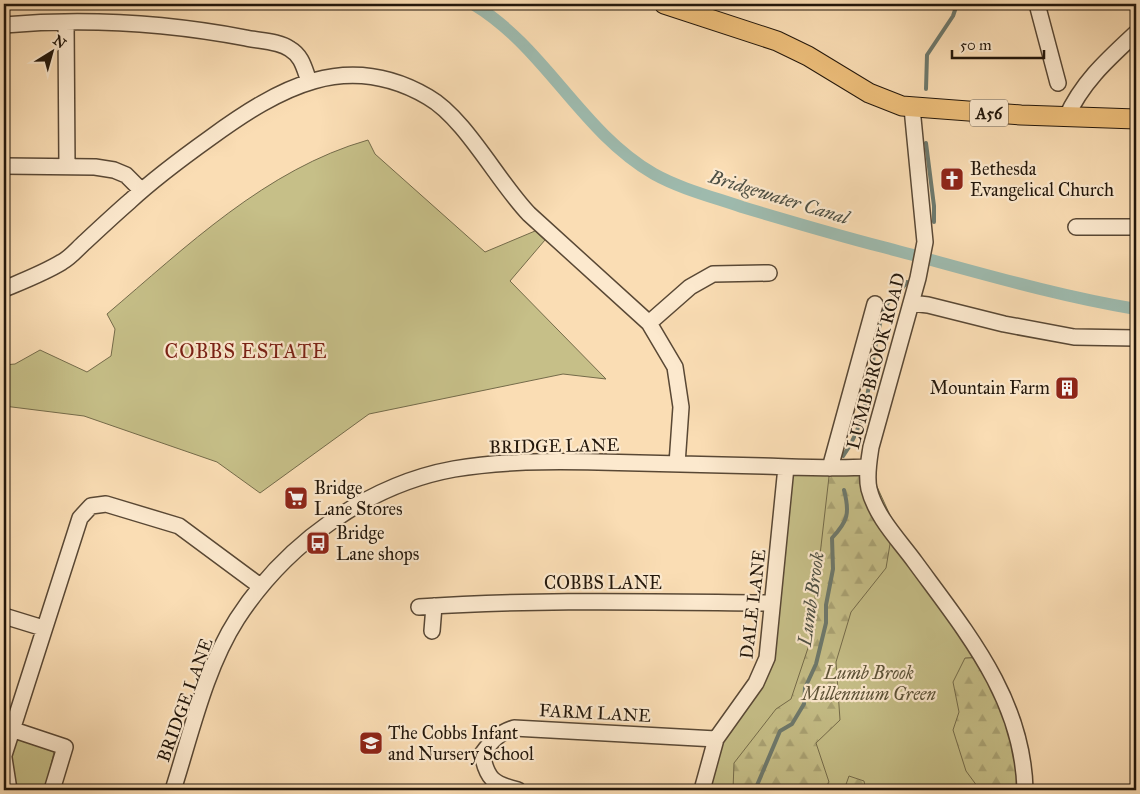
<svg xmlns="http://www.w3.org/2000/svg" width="1140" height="794" font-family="'IM FELL Great Primer',serif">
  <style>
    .green { fill: #c6bf88; stroke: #746b4a }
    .forest { fill: url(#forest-firs); stroke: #746b4a }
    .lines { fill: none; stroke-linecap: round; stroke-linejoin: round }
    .stream { stroke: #6d796d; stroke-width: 4 }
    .canal { stroke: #9ebbaf; stroke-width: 12 }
    .minor-casing { stroke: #594835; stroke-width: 18 }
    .major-casing { stroke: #23170b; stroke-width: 21 }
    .minor { stroke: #fce9ce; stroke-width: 15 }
    .major { stroke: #edbe7a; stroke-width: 19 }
    .labels { text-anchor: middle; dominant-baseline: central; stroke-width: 4.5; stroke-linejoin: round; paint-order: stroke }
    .shield { fill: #fce9ce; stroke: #645646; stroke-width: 1 }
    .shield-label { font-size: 16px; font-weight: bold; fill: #23170b }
    .poi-label { font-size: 18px; fill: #23170b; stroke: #fce9ce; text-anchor: start }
    .street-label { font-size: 18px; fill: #23170b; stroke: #fce9ce }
    .park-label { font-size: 18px; font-style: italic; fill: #5c5237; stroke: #fce9ce }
    .water-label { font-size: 19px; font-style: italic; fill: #4e5044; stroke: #fce9ce }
    .quarter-label { font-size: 20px; letter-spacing: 1px; fill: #7a1f14; stroke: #fce9ce }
  </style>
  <defs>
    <pattern id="forest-firs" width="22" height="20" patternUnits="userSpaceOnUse" patternTransform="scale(1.25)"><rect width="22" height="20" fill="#c6bf88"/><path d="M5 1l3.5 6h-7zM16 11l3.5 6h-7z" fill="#aaa374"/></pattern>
  </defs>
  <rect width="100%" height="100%" fill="#faddb4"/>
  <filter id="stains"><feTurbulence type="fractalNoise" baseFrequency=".004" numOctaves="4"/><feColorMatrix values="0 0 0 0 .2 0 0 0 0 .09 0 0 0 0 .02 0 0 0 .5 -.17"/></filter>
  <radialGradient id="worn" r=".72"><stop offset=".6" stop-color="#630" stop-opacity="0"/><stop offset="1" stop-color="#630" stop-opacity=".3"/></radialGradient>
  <path class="green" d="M368 140 375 154 485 252 535 231 545 240 510 281 606 379 563 374 369 414 260 493 217 462 84 416 4 406V365L15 364 40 350 87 372 111 356 115 329 107 314C186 247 266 169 368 140Z
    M786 467H868L906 550 994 677 1025 790H702L707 769 763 672Z
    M18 737 51 748 54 752 45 790H16L11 754 14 740Z"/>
  <path class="forest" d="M868 467 892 532 886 568 851 612 836 662 840 720 816 743 829 782 824 790H733L734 763 776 709 791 699 810 642 830 468Z
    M982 657 1018 733 1025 790H980L966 771 953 730 959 712 953 682 965 658Z
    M849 776 864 781 866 790H844Z"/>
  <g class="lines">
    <path class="stream" d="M926 89 927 55 953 16 957 4
      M926 143 934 206V222
      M843 456C873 415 869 359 883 312 887 299 900 293 907 282
      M755 790 780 731 792 724 804 704 805 688 816 664 826 623V605L833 569 832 538C848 521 850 513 844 490"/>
    <path class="canal" d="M473 4C545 47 581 132 654 174 681 189 713 197 742 207 789 221 836 235 883 247 967 269 1051 295 1136 309"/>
    <g class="minor-casing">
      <path id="minor" d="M1037 4 1058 83
        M66 22 67 167
        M4 25C84 18 167 23 246 38 260 41 279 41 290 49 302 56 304 68 309 81
        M912 108 925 242 918 278 871 447C869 460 866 476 869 489 876 517 899 540 915 562 967 633 1023 699 1025 790
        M1066 118C1082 82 1108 59 1136 33
        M4 166 95 167 114 170 126 175 141 190
        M1076 227H1136
        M4 289C23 281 44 273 62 262 71 257 78 248 85 242 100 228 115 214 130 201 155 178 182 158 210 138 279 88 346 49 428 97 465 118 498 182 529 214L649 323 675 367 681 407 677 464
        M911 303 928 305 1004 324 1074 337 1136 338
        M649 323 690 287 713 274 769 273
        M830 468 875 304
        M419 607C537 599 654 602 772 603
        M4 616 43 628
        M432 631 434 606
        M11 729 65 747 52 790
        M4 755 80 518 91 506 106 504 179 526 260 586
        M4 758 9 790
        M173 790C191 734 205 669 237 619 285 545 366 485 454 469 502 461 549 461 598 462 653 463 708 465 763 466 798 467 833 469 868 467
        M518 790C493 784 487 779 482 754 492 740 499 733 514 728L716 739
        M702 790 716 739 756 683 767 658 786 467"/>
    </g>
    <g class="major-casing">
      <path id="major" d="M664 4 777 41 808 56 869 93 902 106 1021 115 1136 119"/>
    </g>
    <use href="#minor" class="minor"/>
    <use href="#major" class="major"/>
  </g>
  <defs>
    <g id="church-square" transform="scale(1.25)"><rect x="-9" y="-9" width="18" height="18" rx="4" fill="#8f2418" stroke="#fce9ce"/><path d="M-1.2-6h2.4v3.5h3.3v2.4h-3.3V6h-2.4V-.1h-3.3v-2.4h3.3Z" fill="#fff"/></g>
    <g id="building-square" transform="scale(1.25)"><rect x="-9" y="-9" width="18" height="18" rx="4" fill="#8f2418" stroke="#fce9ce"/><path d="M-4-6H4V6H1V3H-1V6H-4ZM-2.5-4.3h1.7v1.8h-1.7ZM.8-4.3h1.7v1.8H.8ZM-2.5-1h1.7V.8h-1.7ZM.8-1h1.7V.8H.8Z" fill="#fff"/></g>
    <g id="supermarket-square" transform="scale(1.25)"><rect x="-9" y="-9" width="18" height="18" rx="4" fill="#8f2418" stroke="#fce9ce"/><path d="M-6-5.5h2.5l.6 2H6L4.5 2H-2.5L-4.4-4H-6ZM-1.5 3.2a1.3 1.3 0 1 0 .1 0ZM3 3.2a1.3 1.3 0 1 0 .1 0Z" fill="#fff"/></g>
    <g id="bus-square" transform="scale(1.25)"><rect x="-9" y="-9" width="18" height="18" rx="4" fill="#8f2418" stroke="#fce9ce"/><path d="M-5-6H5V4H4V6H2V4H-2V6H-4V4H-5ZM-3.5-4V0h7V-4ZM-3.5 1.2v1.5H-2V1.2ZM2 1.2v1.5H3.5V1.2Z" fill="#fff"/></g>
    <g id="school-square" transform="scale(1.25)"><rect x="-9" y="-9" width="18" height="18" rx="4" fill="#8f2418" stroke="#fce9ce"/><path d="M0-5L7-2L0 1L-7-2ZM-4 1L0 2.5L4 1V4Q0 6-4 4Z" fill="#fff"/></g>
  </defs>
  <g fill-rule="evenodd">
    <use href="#church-square" x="952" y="179"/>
    <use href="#building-square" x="1067" y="388"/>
    <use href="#supermarket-square" x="296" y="498"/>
    <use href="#bus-square" x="318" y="543"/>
    <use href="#school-square" x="371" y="743"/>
  </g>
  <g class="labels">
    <rect class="shield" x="970" y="99.5" width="38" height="27" rx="4"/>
    <g class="shield-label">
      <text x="989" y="113">A56</text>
    </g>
    <g class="poi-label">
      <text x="970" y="169">Bethesda<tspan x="970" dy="21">Evangelical Church</tspan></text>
      <text x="1050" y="388" text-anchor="end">Mountain Farm</text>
      <text x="314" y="488">Bridge<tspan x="314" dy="21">Lane Stores</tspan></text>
      <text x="336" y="533">Bridge<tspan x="336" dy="21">Lane shops</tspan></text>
      <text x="388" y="733">The Cobbs Infant<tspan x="388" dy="21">and Nursery School</tspan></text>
    </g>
    <g class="street-label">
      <text transform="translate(876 361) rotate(-75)">LUMB BROOK ROAD</text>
      <text transform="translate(554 446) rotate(-1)">BRIDGE LANE</text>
      <text x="603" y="583">COBBS LANE</text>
      <text transform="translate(753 604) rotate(-83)">DALE LANE</text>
      <text transform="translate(185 700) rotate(-70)">BRIDGE LANE</text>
      <text transform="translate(595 713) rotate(3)">FARM LANE</text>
    </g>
    <g class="park-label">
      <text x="869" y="673">Lumb Brook<tspan x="869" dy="21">Millennium Green</tspan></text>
    </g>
    <g class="water-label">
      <text transform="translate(779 197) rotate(17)">Bridgewater Canal</text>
      <text transform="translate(811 599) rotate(-82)">Lumb Brook</text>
    </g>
    <g class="quarter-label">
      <text x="246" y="351">COBBS ESTATE</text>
    </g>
  </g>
  <rect width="1140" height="794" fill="none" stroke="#faddb4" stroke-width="20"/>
  <rect x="5" y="5" width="1130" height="784" fill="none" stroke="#23170b" stroke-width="2.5"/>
  <rect x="10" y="10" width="1120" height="774" fill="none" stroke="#23170b"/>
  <g transform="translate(52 52) rotate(37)" stroke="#fce9ce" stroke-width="4" paint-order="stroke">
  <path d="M0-4L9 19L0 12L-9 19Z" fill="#23170b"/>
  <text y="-8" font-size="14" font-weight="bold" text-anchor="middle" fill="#23170b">N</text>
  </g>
  <path d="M952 50v8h92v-8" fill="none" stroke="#23170b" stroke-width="2.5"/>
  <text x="960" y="50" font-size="15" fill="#23170b" stroke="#fce9ce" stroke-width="4" paint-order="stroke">50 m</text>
  <rect width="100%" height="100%" filter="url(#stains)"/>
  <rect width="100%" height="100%" fill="url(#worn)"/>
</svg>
